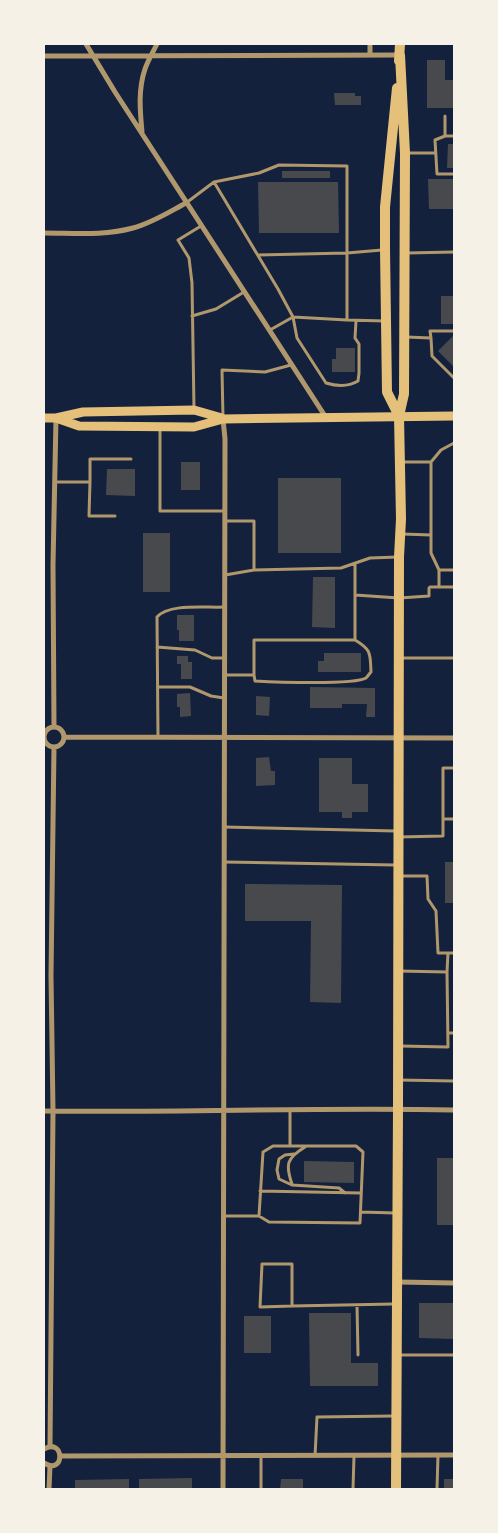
<svg xmlns="http://www.w3.org/2000/svg" width="498" height="1533" font-family="'Archivo Narrow',sans-serif">
  <style>
    .building { fill: #48494c }
    .lines { fill: none; stroke-linecap: round; stroke-linejoin: round }
    .service { stroke: #b1986c; stroke-width: 3 }
    .minor { stroke: #b1986c; stroke-width: 5 }
    .secondary { stroke: #e5c07b; stroke-width: 9 }
    .primary { stroke: #e5c07b; stroke-width: 10 }
  </style>
  <rect width="100%" height="100%" fill="#14213d"/>
  <path class="building" d="M427 60H445V80H454V108H427Z
    M334 93H355V96H361V105H335Z
    M448 144H454V168H447Z
    M282 171H330V178H282Z
    M428 179H454V209H429Z
    M258 182H338L339 233H259Z
    M441 296H454V324H441Z
    M454 335V367L438 351Z
    M336 348H355V372H332V359H336Z
    M181 462H200V490H181Z
    M107 469H135V496L106 495Z
    M278 478H341V553H278Z
    M143 533H170V592H143Z
    M313 577H335V628L312 627Z
    M177 615H194V641H179V630H177Z
    M324 653H361V672H318V661H324Z
    M177 656H188V662H192V679H181V664H177Z
    M310 687 375 688V717H366L367 704H342V708H310Z
    M190 693 191 716 180 717V707H177V694Z
    M256 696 270 697 269 716 256 715Z
    M269 757 271 771H275V785L256 786V758Z
    M319 758H352V784H368V812H352V818H342V812H319Z
    M445 862H454V903H445Z
    M245 884 342 885 341 1003 310 1002 311 921H245Z
    M437 1158H454V1225H437Z
    M304 1161 354 1162V1183L304 1182Z
    M419 1303H454V1339L419 1338Z
    M309 1313H351V1363H378V1386H310Z
    M244 1316H271V1353H244Z
    M192 1478V1489H139V1479Z
    M129 1479V1489H75V1480Z
    M281 1479H303V1489H280Z
    M444 1479H454V1489H444Z"/>
  <g class="lines">
    <path class="service" d="M445 116V136L435 140 437 174H454
      M445 136H454
      M407 153H436
      M186 203 214 182
      M382 250 347 253V166L279 165 259 173 214 182 278 289 293 317 347 320 385 321
      M407 253 454 252
      M258 255 347 253V320
      M192 316 216 309 244 292
      M270 330 293 317 297 338 326 383C336 386 348 387 358 381L359 373V344L355 338 356 321
      M406 337 431 338 432 356 454 378
      M431 338 430 331H454
      M194 409 192 283 189 258 178 240 201 226
      M223 418 222 370 265 372 291 365
      M160 427V511H225
      M402 462H431
      M55 482H90L89 516H115
      M90 482V459H131
      M225 521H254V570L341 568 370 558 398 557
      M402 534 431 535
      M355 564V595L399 598 429 596V588L430 587H454
      M439 570 431 553V462L441 450 454 443
      M225 575 254 570
      M439 587V570H454
      M157 647 195 650 212 658H224
      M400 658H454
      M225 675H254V640H355V595
      M254 675 255 681C273 682 355 685 366 678 368 676 369 674 371 672 370 654 372 650 355 640
      M158 687H190L211 696 224 698
      M158 737 157 617C169 603 206 608 224 607
      M443 819H454
      M224 827 396 831
      M399 837 443 836V768H454
      M224 862 395 865
      M399 876H427L428 899 436 911 438 953H454
      M399 971 447 972 448 1047 400 1046
      M447 972 448 953
      M448 1033H454
      M399 1080 454 1081
      M290 1110V1146
      M273 1146H356L363 1152 360 1223 269 1222 259 1216 263 1152Z
      M294 1154 285 1155 279 1159 277 1170 279 1179 292 1185 339 1188 345 1193
      M292 1184C285 1164 287 1158 305 1147
      M260 1191 361 1193
      M361 1212 395 1213
      M223 1216H259
      M357 1305 358 1355
      M292 1306 260 1307 262 1264H292V1306L394 1304
      M398 1355H454
      M315 1456 317 1417 393 1416
      M261 1489V1456
      M353 1489 354 1456
      M437 1489 438 1455"/>
    <path class="minor" d="M86 44 115 92 325 416
      M370 54V44
      M44 56 399 55
      M142 132C140 110 138 90 145 69 148 60 153 52 157 44
      M44 233C74 233 104 236 133 228 152 223 169 212 186 203
      M44 737a10 10 0 1 1 20 0a10 10 0 1 1-20 0Z
      M54 727 53 565 56 418
      M65 737 454 738
      M44 1111C181 1113 317 1107 454 1110
      M398 1282 454 1283
      M50 1446 53 1111 51 976 54 747
      M44 1449C65 1437 65 1476 44 1463
      M60 1456 454 1455
      M49 1489 50 1466
      M223 1489 225 439 223 419"/>
    <path class="secondary" d="M44 418H56L83 412 194 410 222 418
      M56 418 79 426 194 427 223 419 454 416"/>
    <path class="primary" d="M399 61 400 44
      M397 88 385 207V249L387 392 399 416
      M396 1489 398 1109 399 557 401 519 399 416 404 394 405 153 400 55"/>
  </g>
  <rect width="498" height="1533" fill="none" stroke="#f6f1e7" stroke-width="90"/>
</svg>
